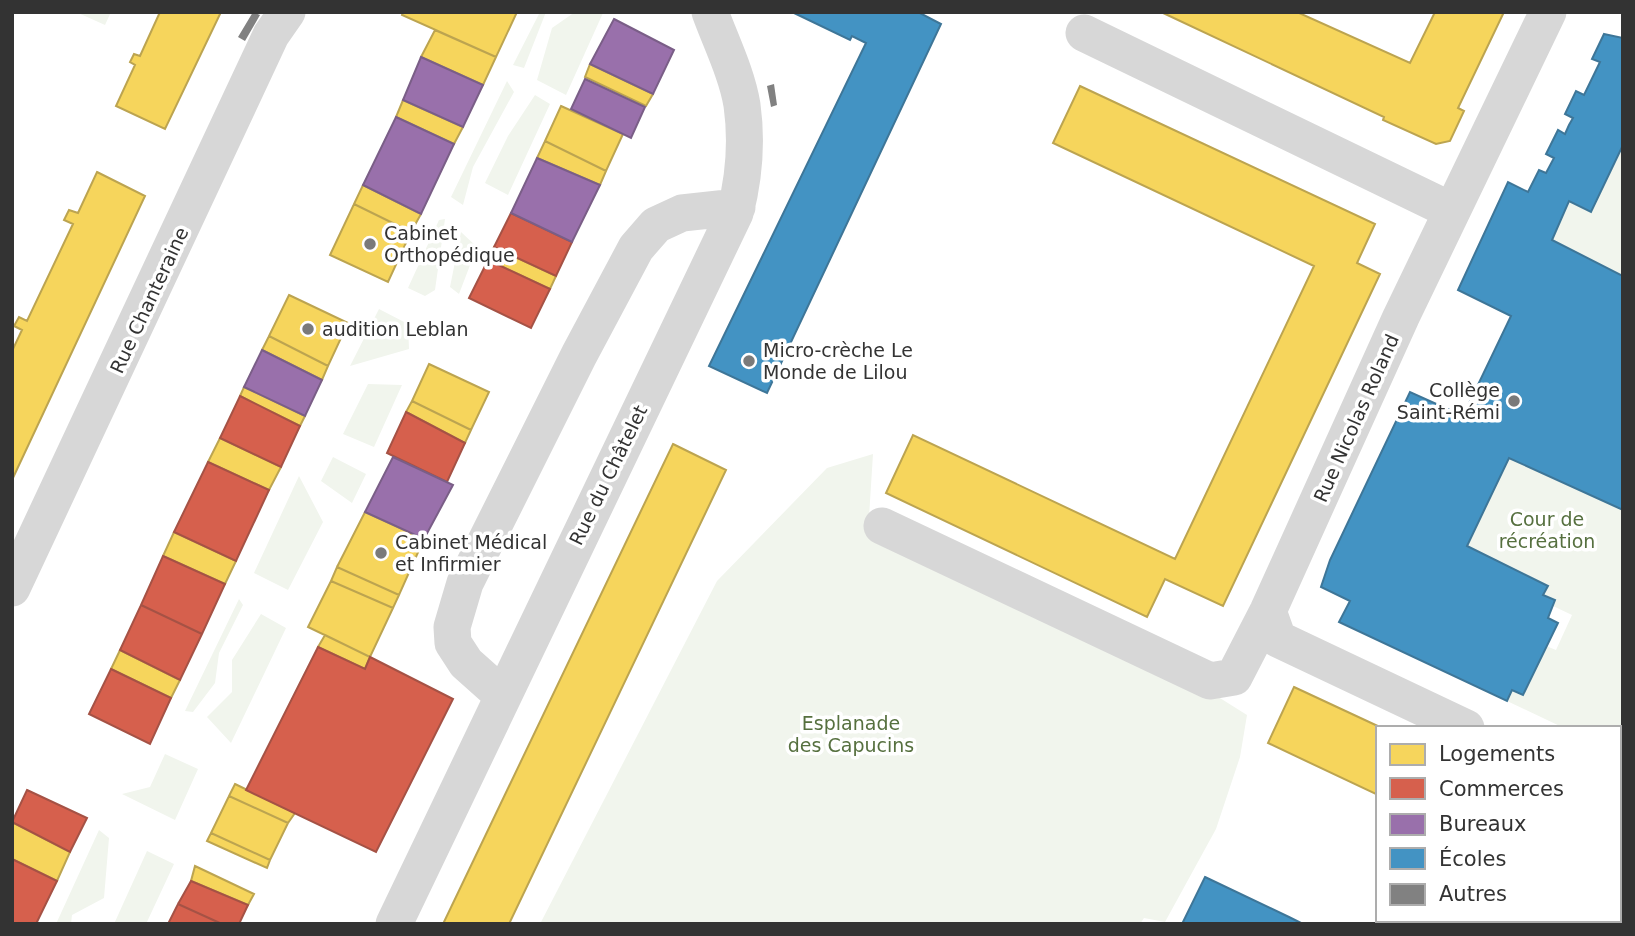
<svg xmlns="http://www.w3.org/2000/svg" width="1635" height="936" font-family="'DejaVu Sans',sans-serif">
  <style>
    .green { fill: #f1f5ed }
    .homes { fill: #f6d55c; stroke: #bca450; stroke-width: 2 }
    .shops { fill: #d6604d; stroke: #a55245; stroke-width: 2 }
    .offices { fill: #9970ab; stroke: #7a5e87; stroke-width: 2 }
    .schools { fill: #4393c3; stroke: #3e7698; stroke-width: 2 }
    .building { fill: #818181 }
    .lines { fill: none; stroke-linecap: round; stroke-linejoin: round }
    .minor { stroke: #d7d7d7; stroke-width: 37 }
    .poi-dot { fill: #7a7a7a; stroke: #fff; stroke-width: 2.5 }
    .labels { text-anchor: middle; dominant-baseline: central; stroke-width: 7; stroke-linejoin: round; paint-order: stroke }
    .poi-label { font-size: 19px; fill: #333; stroke: #fff; text-anchor: start }
    .street-label { font-size: 19px; fill: #333; stroke: #fff }
    .park-label { font-size: 19px; fill: #56703f; stroke: #fff }
  </style>
  <rect width="100%" height="100%" fill="#fff"/>
  <path class="green" d="M76 12H111L105 25Z
    M540 12H546L524 68 513 65Z
    M575 12 603 13 566 95 537 80 552 28Z
    M507 81 514 92 473 167 463 205 451 197Z
    M535 95 550 104 508 195 485 183 508 136Z
    M1623 145V276L1552 240 1569 201Z
    M445 219 435 290 425 296 408 288 439 220Z
    M461 232 477 247 459 294 450 287Z
    M379 309 408 324 409 349 350 366Z
    M368 384 402 385 374 447 343 434Z
    M873 454 868 533 1196 683 1247 715 1240 757 1216 829 1165 922 1144 918 1140 924H540L717 581 827 468Z
    M333 457 366 474 352 503 321 481Z
    M1509 458 1623 510V756L1619 754V728H1564L1507 701 1512 690 1523 695 1546 646 1556 650 1572 615 1553 606 1555 600 1543 595 1548 587 1467 546Z
    M299 476 323 522 288 590 254 573Z
    M239 599 243 605 219 653 215 683 193 712 185 711Z
    M261 614 286 628 231 743 207 717 232 692V660Z
    M165 754 198 769 175 820 122 794 150 787Z
    M99 830 109 838 104 898 72 915 71 924H56Z
    M147 851 174 864 146 924H114Z"/>
  <path class="homes" d="M160 12H221L165 129 116 106 135 65 130 62 134 54 140 56Z
    M403 12H517L496 57 402 15Z
    M1161 12H1297L1410 63 1435 12H1504L1458 108 1464 111 1450 141 1436 144 1383 120 1384 117Z
    M435 30 496 57 483 85 421 57Z
    M590 64 653 94 646 106 585 77Z
    M1080 86 1375 224 1357 263 1380 274 1223 606 1165 579 1147 617 886 493 913 435 1175 559 1314 266 1053 143Z
    M403 100 463 127 454 144 396 117Z
    M561 106 623 134 606 171 545 141Z
    M545 141 606 171 600 185 537 158Z
    M97 172 145 196 12 480V351L22 330 14 326 19 317 27 321 73 224 64 220 69 210 78 213Z
    M363 185 421 214 411 232 354 204Z
    M354 204 411 232 388 282 330 255Z
    M494 247 556 276 550 289 488 260Z
    M289 295 348 323 328 366 269 336Z
    M269 336 328 366 322 380 262 350Z
    M429 364 489 392 471 430 412 401Z
    M244 387 305 416 300 426 240 396Z
    M412 401 471 430 465 443 406 412Z
    M220 438 281 467 269 490 208 462Z
    M673 444 726 470 509 924H443Z
    M365 512 424 539 399 595 337 567Z
    M174 532 236 561 225 584 163 556Z
    M337 567 399 595 393 608 331 581Z
    M331 581 393 608 370 657 308 627Z
    M325 635 370 657 365 669 318 647Z
    M120 650 180 680 171 698 111 669Z
    M1294 687 1382 728H1378V795L1268 743Z
    M235 784 295 813 288 823 229 796Z
    M229 796 288 823 270 860 211 833Z
    M12 822 70 852 57 881 12 859Z
    M211 833 270 860 267 868 207 841Z
    M1619 840 1623 842V911L1619 910Z
    M195 866 254 894 248 905 191 881Z"/>
  <path class="shops" d="M511 213 572 242 556 276 494 247Z
    M488 260 550 289 531 328 469 298Z
    M240 396 300 426 281 467 220 438Z
    M406 412 465 443 447 482 387 453Z
    M208 462 269 490 236 561 174 532Z
    M163 556 225 584 202 634 141 605Z
    M141 605 202 634 180 680 120 650Z
    M318 647 365 669 370 657 453 699 376 852 246 790Z
    M111 669 171 698 150 744 89 714Z
    M27 790 87 818 70 852 12 822Z
    M12 859 57 881 36 924H12Z
    M191 881 248 905 239 924H222L178 904Z
    M178 904 222 924H168Z"/>
  <path class="offices" d="M614 19 674 50 653 94 590 64Z
    M421 57 483 85 463 127 403 100Z
    M585 79 645 107 631 138 571 109Z
    M396 117 454 144 421 214 363 185Z
    M537 158 600 185 572 242 511 213Z
    M262 350 322 380 305 416 244 387Z
    M393 457 453 485 424 539 365 512Z"/>
  <path class="schools" d="M792 12H918L941 24 767 393 709 366 866 43 852 36 850 40Z
    M1604 34 1623 38V145L1591 212 1569 201 1552 240 1623 276V510L1509 458 1467 546 1548 586 1543 595 1555 600 1548 618 1558 623 1523 695 1512 690 1507 701 1339 622 1350 601 1321 587 1330 560 1410 392 1463 416 1511 316 1458 290 1508 182 1528 192 1539 170 1546 173 1554 158 1546 154 1558 130 1565 134 1569 125 1573 118 1565 114 1576 91 1584 95 1600 62 1592 59Z
    M1205 877 1289 917 1303 924H1182Z"/>
  <path class="building" d="M253 12 260 15 245 41 238 37Z
    M774 84 777 105 771 107 767 86Z"/>
  <g class="lines">
    <path class="minor" d="M1084 33 1452 211
      M882 526 1210 681 1234 677 1268 611 1401 317 1548 12
      M12 588 271 35 287 12
      M1268 611 1278 639 1466 728
      M503 696 466 663 453 643 452 627 465 583 579 355 636 248 656 225 682 213 737 207
      M1619 801 1623 802
      M394 924 735 213C744 178 747 141 742 105 737 74 721 42 710 12"/>
  </g>
  <g class="poi-dot">
    <circle cx="370" cy="244" r="7"/>
    <circle cx="308" cy="329" r="7"/>
    <circle cx="749" cy="361" r="7"/>
    <circle cx="1514" cy="401" r="7"/>
    <circle cx="381" cy="553" r="7"/>
  </g>
  <g class="labels">
    <g class="poi-label">
      <text x="384" y="233">Cabinet<tspan x="384" dy="22">Orthopédique</tspan></text>
      <text x="322" y="329">audition Leblan</text>
      <text x="763" y="350">Micro-crèche Le<tspan x="763" dy="22">Monde de Lilou</tspan></text>
      <text x="1500" y="390" text-anchor="end">Collège<tspan x="1500" dy="22">Saint-Rémi</tspan></text>
      <text x="395" y="542">Cabinet Médical<tspan x="395" dy="22">et Infirmier</tspan></text>
    </g>
    <g class="street-label">
      <text transform="translate(149 300) rotate(-65)">Rue Chanteraine</text>
      <text transform="translate(1356 418) rotate(-66)">Rue Nicolas Roland</text>
      <text transform="translate(608 475) rotate(-64)">Rue du Châtelet</text>
    </g>
    <g class="park-label">
      <text x="1547" y="519">Cour de<tspan x="1547" dy="22">récréation</tspan></text>
      <text x="851" y="723">Esplanade<tspan x="851" dy="22">des Capucins</tspan></text>
    </g>
  </g>
  <rect width="1635" height="936" fill="none" stroke="#333333" stroke-width="28"/>
  <rect x="1376" y="726" width="245" height="196" fill="#ffffff" stroke="#adadad" stroke-width="2"/>
  <rect x="1390" y="744" width="35" height="21" fill="#f6d55c" stroke="#adadad" stroke-width="2"/>
  <text x="1439" y="761" font-size="21" fill="#333333">Logements</text>
  <rect x="1390" y="778" width="35" height="21" fill="#d6604d" stroke="#adadad" stroke-width="2"/>
  <text x="1439" y="796" font-size="21" fill="#333333">Commerces</text>
  <rect x="1390" y="814" width="35" height="21" fill="#9970ab" stroke="#adadad" stroke-width="2"/>
  <text x="1439" y="831" font-size="21" fill="#333333">Bureaux</text>
  <rect x="1390" y="848" width="35" height="21" fill="#4393c3" stroke="#adadad" stroke-width="2"/>
  <text x="1439" y="866" font-size="21" fill="#333333">Écoles</text>
  <rect x="1390" y="884" width="35" height="21" fill="#818181" stroke="#adadad" stroke-width="2"/>
  <text x="1439" y="901" font-size="21" fill="#333333">Autres</text>
</svg>
